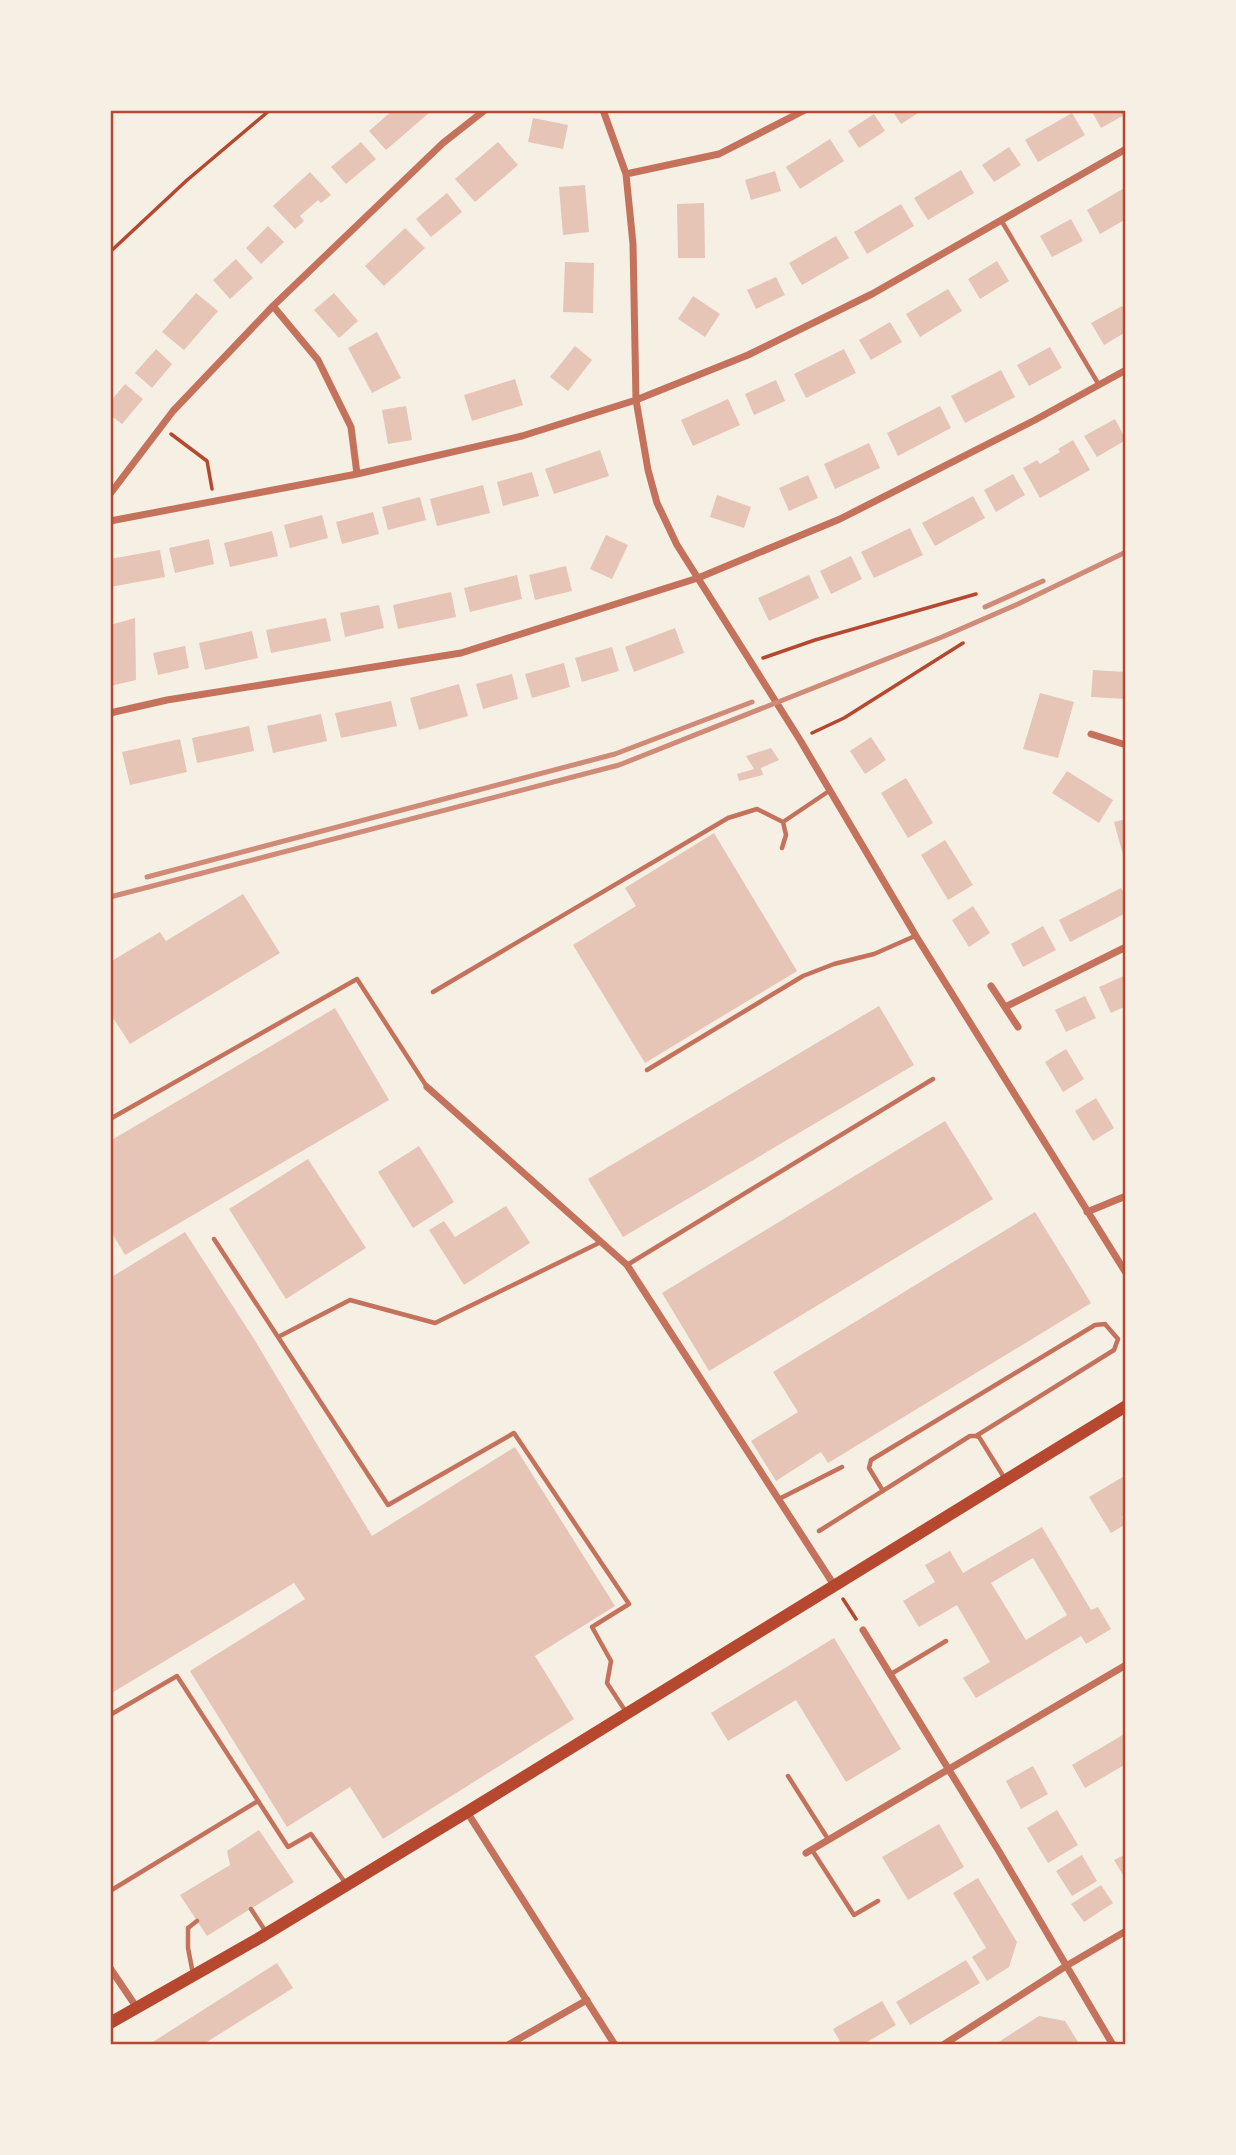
<svg xmlns="http://www.w3.org/2000/svg" width="1236" height="2155" font-family="'PT Sans Narrow',sans-serif">
  <style>
    .building { fill: #e6c5b7; fill-rule: evenodd }
    .lines { fill: none; stroke-linecap: round; stroke-linejoin: round }
    .path { stroke: #b5482f; stroke-width: 3.5 }
    .service { stroke: #c5725c; stroke-width: 4.5 }
    .minor { stroke: #c5725c; stroke-width: 7 }
    .secondary { stroke: #b5482f; stroke-width: 12 }
    .rail { stroke: #cf8b77; stroke-width: 5 }
    .neatline { fill: none; stroke: #b5482f; stroke-width: 2.5 }
  </style>
  <rect width="100%" height="100%" fill="#f6efe4"/>
  <path class="building" d="M393 110H427L429 113 386 150 369 131Z
    M892 110H923L901 124Z
    M1091 110H1126V114L1101 128Z
    M1072 113 1085 135 1038 162 1025 140Z
    M874 114 885 131 859 148 848 131Z
    M533 118 568 125 563 149 528 142Z
    M830 139 844 161 800 189 786 167Z
    M361 142 376 159 346 184 331 167Z
    M498 142 518 165 475 202 455 179Z
    M1009 147 1021 165 994 182 982 165Z
    M961 170 974 193 928 220 914 198Z
    M775 171 781 191 751 200 745 180Z
    M310 172 331 195 321 203 318 200 300 216 304 221 295 229 273 206Z
    M585 185 589 232 563 235 559 187Z
    M1126 187V219L1100 234 1087 210Z
    M447 193 462 212 431 237 416 219Z
    M704 203 705 258H678L677 204Z
    M901 204 914 226 867 254 854 232Z
    M1071 219 1083 241 1052 257 1040 236Z
    M268 226 284 242 261 264 246 248Z
    M405 228 425 248 384 286 365 266Z
    M836 236 849 258 802 285 789 263Z
    M236 259 253 278 230 299 213 280Z
    M997 261 1009 281 980 299 968 279Z
    M565 262 594 263 593 313 563 312Z
    M776 277 785 295 756 309 747 290Z
    M948 289 962 311 920 337 906 314Z
    M196 293 218 311 184 350 162 332Z
    M334 293 358 321 339 338 314 310Z
    M693 296 720 314 705 337 678 319Z
    M1122 306 1126 312V332L1104 345 1091 323Z
    M890 322 902 342 871 360 859 340Z
    M377 332 401 378 372 393 348 348Z
    M575 346 592 360 568 391 550 377Z
    M1050 347 1062 368 1029 386 1017 365Z
    M156 349 172 364 152 388 135 373Z
    M844 349 856 373 806 398 794 374Z
    M1001 370 1015 397 965 423 951 396Z
    M515 379 523 405 472 421 464 395Z
    M776 380 785 401 754 415 745 394Z
    M125 384 143 399 122 424 110 415V402Z
    M728 399 740 425 693 446 681 420Z
    M406 406 412 440 388 444 382 410Z
    M940 406 951 428 898 456 887 433Z
    M1115 419 1126 440 1097 457 1084 436Z
    M1073 440 1090 470 1040 498 1023 468 1037 460 1040 464 1060 452 1058 449Z
    M869 443 880 468 835 489 824 464Z
    M600 450 609 476 554 494 545 469Z
    M532 472 539 496 503 506 497 482Z
    M1013 474 1025 495 996 512 984 490Z
    M808 475 818 498 789 511 779 488Z
    M483 485 490 513 437 526 430 499Z
    M717 495 751 507 744 528 710 517Z
    M973 496 985 518 935 546 922 523Z
    M420 497 426 520 388 530 382 507Z
    M373 512 379 534 342 544 336 522Z
    M322 515 328 538 290 548 284 525Z
    M910 528 923 555 874 578 861 552Z
    M272 531 278 556 230 567 224 543Z
    M606 535 628 545 612 579 590 569Z
    M209 539 214 564 175 573 169 548Z
    M160 550 165 577 110 587V559Z
    M851 556 862 579 831 594 820 571Z
    M566 566 572 591 535 600 529 575Z
    M517 575 522 599 470 612 464 588Z
    M809 575 819 598 769 621 758 598Z
    M451 592 456 617 398 629 393 605Z
    M379 605 384 628 345 637 340 613Z
    M135 618 136 680 110 686V625Z
    M326 618 331 641 271 653 266 630Z
    M675 628 684 653 634 672 625 647Z
    M252 631 258 658 205 670 199 643Z
    M185 646 189 668 158 675 153 653Z
    M612 647 619 671 582 682 575 658Z
    M564 663 570 687 532 698 525 674Z
    M1093 670 1126 672V699L1091 697Z
    M512 674 518 699 483 709 476 684Z
    M459 684 468 716 419 730 410 698Z
    M1040 693 1074 702 1058 758 1023 749Z
    M391 701 397 726 341 738 335 713Z
    M321 714 327 741 273 753 267 726Z
    M249 726 254 751 197 763 192 738Z
    M871 737 886 760 865 774 850 751Z
    M180 739 187 772 130 785 122 752Z
    M771 748 779 760 761 768 763 775 739 781 737 774 754 769 746 756Z
    M1067 771 1113 800 1099 823 1052 793Z
    M906 778 933 823 908 838 881 793Z
    M1126 819V862H1125L1114 822Z
    M714 833 797 971 645 1063 573 945 636 906 625 888Z
    M945 840 973 885 948 900 921 855Z
    M1121 888 1126 897V913L1070 942 1059 920Z
    M243 894 280 953 130 1044 110 1013V962L160 932 166 941Z
    M973 906 990 933 969 947 952 920Z
    M1043 926 1056 950 1023 967 1011 944Z
    M1126 975V1006L1111 1013 1099 987Z
    M1085 996 1096 1018 1066 1032 1055 1010Z
    M879 1006 914 1065 623 1237 588 1179Z
    M335 1008 389 1100 125 1255 110 1230V1141Z
    M1066 1049 1084 1079 1063 1092 1045 1062Z
    M1096 1098 1114 1128 1093 1141 1075 1111Z
    M945 1121 993 1199 709 1371 662 1293Z
    M419 1146 454 1202 413 1228 378 1172Z
    M308 1159 366 1248 286 1299 229 1209Z
    M506 1206 530 1243 464 1285 429 1230 444 1221 455 1237Z
    M1035 1212 1091 1303 828 1463 821 1452 776 1481 751 1441 798 1412 773 1372Z
    M185 1232 254 1339 372 1536 515 1447 615 1606 535 1656 574 1719 383 1839 350 1787 287 1827 190 1671 305 1599 294 1583 110 1694V1278Z
    M1126 1475V1515L1122 1517 1126 1524 1111 1533 1089 1497Z
    M1042 1527 1091 1610 1098 1607 1111 1629 1086 1644 1081 1636 976 1698 963 1678 990 1662 957 1605 919 1627 903 1601 935 1582 925 1565 950 1551 963 1573ZM1033 1558 1067 1615 1026 1640 991 1583Z
    M834 1638 901 1749 846 1782 796 1700 728 1741 711 1713Z
    M1126 1733V1764L1085 1788 1072 1765Z
    M1033 1766 1048 1794 1021 1809 1006 1781Z
    M1057 1810 1078 1845 1048 1863 1027 1828Z
    M939 1824 964 1867 908 1900 882 1857Z
    M259 1830 294 1882 207 1936 180 1895 230 1865 227 1851Z
    M1126 1854V1880L1114 1860Z
    M1082 1855 1097 1881 1072 1896 1056 1871Z
    M978 1878 1017 1942 1009 1967 987 1981 972 1957 986 1948 953 1893Z
    M1101 1885 1113 1903 1084 1922 1071 1904Z
    M966 1960 980 1983 910 2025 896 2002Z
    M277 1963 293 1988 202 2045H148Z
    M882 2001 896 2025 862 2045H842L833 2029Z
    M1039 2016 1065 2021 1080 2045H994Z"/>
  <g class="lines">
    <path class="path" d="M110 252 186 181 270 110
      M171 434 207 461 212 489
      M763 658 815 640 976 594
      M812 733 844 718 963 643
      M843 1599 856 1619"/>
    <path class="service" d="M1001 220 1099 385
      M783 822 829 791
      M782 848 786 835 783 822
      M433 992 728 818 757 809 783 822
      M647 1070 803 976 834 964 874 954 915 936
      M110 1119 357 979 427 1087
      M214 1239 278 1337 350 1300 435 1323 601 1242
      M627 1265 933 1079
      M278 1337 388 1505 514 1433 629 1604 592 1627 611 1661 607 1683 626 1712
      M976 1436 979 1437 1005 1479
      M779 1499 842 1467
      M819 1531 970 1436H976L1114 1350 1118 1339 1105 1324 1095 1325 871 1460 869 1468 883 1491
      M891 1674 946 1641
      M110 1715 177 1676 288 1847 311 1834 346 1884
      M788 1776 828 1839
      M812 1850 854 1915 878 1901
      M110 1891 258 1801
      M251 1909 266 1932
      M193 1974 188 1948V1928L197 1921"/>
    <path class="minor" d="M603 110 626 174 633 244 636 400 648 470 657 503 677 545 800 740 916 936 1126 1273
      M626 174 719 154 805 110
      M273 306 318 360 351 427 357 474
      M110 494 173 411 273 306 443 143 485 110
      M110 521 357 474 522 436 636 400 748 355 872 294 1126 149
      M110 713 167 700 461 653 698 578 840 519 1035 420 1126 370
      M1091 734 1126 745
      M991 986 1018 1027
      M1005 1007 1126 947
      M427 1087 627 1265 834 1585
      M1087 1212 1126 1196
      M863 1630 1000 1853 1113 2045
      M467 1812 615 2045
      M806 1853 1126 1665
      M110 1968 137 2008
      M508 2045 587 2000
      M943 2045 1066 1966 1126 1931"/>
    <path class="secondary" d="M110 2023 261 1937 467 1812 1126 1406"/>
    <path class="rail" d="M985 607 1043 581
      M147 877 615 754 752 702
      M110 897 619 765 942 637 1018 604 1126 552"/>
  </g>
  <rect width="1236" height="2155" fill="none" stroke="#f6efe4" stroke-width="224"/>
  <rect x="112" y="112" width="1012" height="1931" class="neatline"/>
</svg>
